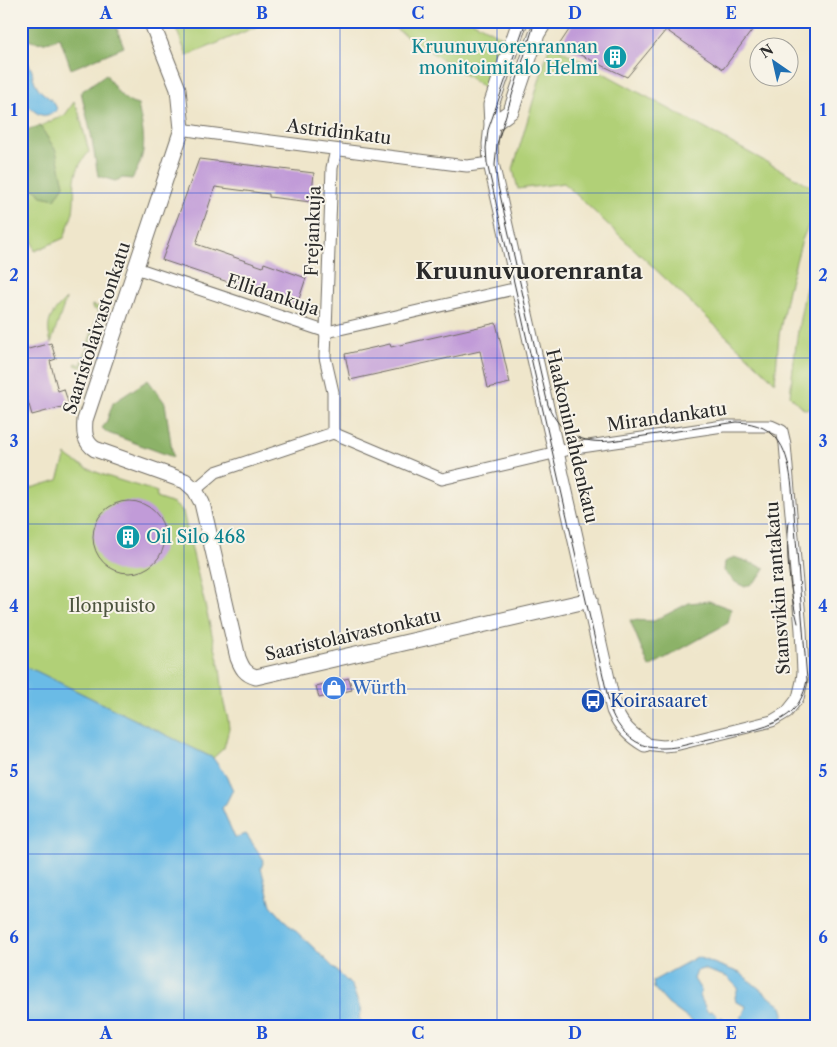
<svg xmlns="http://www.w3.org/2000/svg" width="837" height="1047" font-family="'Libre Caslon Text',serif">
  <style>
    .green { fill: #b1d077; stroke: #6e7e51 }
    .forest { fill: #8cb268; stroke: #5c6e4a }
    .water { fill: #6bbbe6; stroke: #4b7388; fill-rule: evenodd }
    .building { fill: #c19bd8 }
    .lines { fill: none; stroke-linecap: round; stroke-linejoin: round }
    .minor-casing { stroke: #706c63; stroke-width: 13 }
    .tertiary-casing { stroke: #706c63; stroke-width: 17 }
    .minor { stroke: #fff; stroke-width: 11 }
    .tertiary { stroke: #fff; stroke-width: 15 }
    .tram { stroke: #2b2b2b; stroke-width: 1 }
    .grid { fill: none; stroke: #1d4ed8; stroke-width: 1; stroke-opacity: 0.55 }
    .labels { text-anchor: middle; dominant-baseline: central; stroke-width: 4; stroke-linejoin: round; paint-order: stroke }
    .culture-label { font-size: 18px; fill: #0d838f; stroke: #f7f3e8; text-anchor: end }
    .street-label { font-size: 18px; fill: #2b2b2b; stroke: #f7f3e8 }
    .park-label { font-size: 18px; fill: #4c543e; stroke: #f7f3e8 }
    .shop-label { font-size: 18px; fill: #366cbe; stroke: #f7f3e8; text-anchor: start }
    .transit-label { font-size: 18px; fill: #164399; stroke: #f7f3e8; text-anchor: start }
    .district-label { font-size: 22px; font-weight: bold; fill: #2b2b2b; stroke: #f7f3e8 }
    .neatline { fill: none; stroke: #1d4ed8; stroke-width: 2 }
    .grid-label { font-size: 16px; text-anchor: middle; font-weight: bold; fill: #1d4ed8 }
  </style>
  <rect width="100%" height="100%" fill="#f7f3e8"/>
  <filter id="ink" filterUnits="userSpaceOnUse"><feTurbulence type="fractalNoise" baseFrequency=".02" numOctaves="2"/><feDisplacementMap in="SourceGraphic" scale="10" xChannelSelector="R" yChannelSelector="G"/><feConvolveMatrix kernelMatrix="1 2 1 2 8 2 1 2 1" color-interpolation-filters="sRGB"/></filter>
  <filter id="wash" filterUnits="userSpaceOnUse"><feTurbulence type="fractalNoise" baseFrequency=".0096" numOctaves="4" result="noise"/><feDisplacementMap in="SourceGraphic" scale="20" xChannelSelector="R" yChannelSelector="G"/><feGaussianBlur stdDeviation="1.12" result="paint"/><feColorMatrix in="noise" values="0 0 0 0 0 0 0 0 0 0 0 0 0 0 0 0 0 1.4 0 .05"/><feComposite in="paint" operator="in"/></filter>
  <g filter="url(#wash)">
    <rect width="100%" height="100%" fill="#efe6cb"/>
    <path class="green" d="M185 21H270L187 56 175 26Z
      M384 21H472L504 38 488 90Z
      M550 44 816 189V208L802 240 788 290 779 335 775 382 564 183 518 189 513 169Z
      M74 102 79 113 89 152C69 175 77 185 73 212 71 220 67 229 64 238L35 251 31 237 21 233V181L32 187 42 196 55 199 64 185 56 151 40 126 65 115Z
      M816 251V408L804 409 790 396C795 346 801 299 816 251Z
      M66 299 51 343C45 321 51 314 66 299Z
      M92 305 102 308 82 368 75 365 76 363 81 365 99 311 92 308Z
      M66 455C86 473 131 483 157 492L156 498 174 504 183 512 220 668 224 704 228 719 229 729 224 748 213 758 36 671 21 666V500L23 497 21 491 58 480Z"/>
    <path class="forest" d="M25 21H114L124 47 71 69 60 38C44 43 39 45 23 38L27 27Z
      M106 74C114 87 122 102 138 105 144 136 149 150 132 179L123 178 115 181 98 176 91 134 81 92Z
      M40 126 56 151 64 185 55 199 42 196 32 187 21 181V131Z
      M148 380 165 403 173 457 108 433 102 428 106 423 113 403Z
      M734 557 765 568C760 577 755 583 745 587L735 582 724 571 725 562Z
      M709 601 731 609 728 623 649 667 630 620 654 621 689 603Z"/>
    <path class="water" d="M21 38H23C18 51 28 60 32 71 33 76 34 82 37 86 42 96 55 98 57 110 39 123 35 109 21 101Z
      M21 666 36 671 213 758 226 776 233 790C229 796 227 804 222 808L235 838 246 834 264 860 261 868 271 905 281 917 315 949 352 986 361 1011 359 1018 366 1026H21Z
      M697 957 740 973 782 1007 784 1013 781 1026H698L668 1004 654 988 653 981ZM703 969 727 977 738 988 735 997 736 1002 746 1006 744 1013 740 1017 745 1023 726 1022 722 1017 717 1020V1016L711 1010 710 1012 707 1011 700 996 701 990 694 979 697 971Z"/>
    <g id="blocks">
      <path class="building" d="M575 21H759L723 69 666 30 627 77 559 45Z
        M199 159 314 173 311 202 269 197V194L215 187 196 244 263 267 264 263 306 278 297 305 162 260Z
        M496 323 510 383 488 388 480 351 350 380 345 354 390 344 391 347Z
        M51 343 56 359 50 361 58 391 64 389 69 405 32 415 21 378V351Z
        M93 537a36 36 0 1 1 72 0a36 36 0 1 1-72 0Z
        M349 678 352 690 319 698 316 686Z"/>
    </g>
  </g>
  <g filter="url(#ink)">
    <use href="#blocks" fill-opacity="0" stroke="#706c63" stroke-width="1"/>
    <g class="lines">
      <g class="minor-casing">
        <path id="minor" d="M182 129 200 132 458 165 467 166 491 163
          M136 268 327 332 518 288
          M333 433V392L325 357 332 168 336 150
          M195 490 216 472 333 433 442 479 575 448 723 426H771L782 431 785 444 801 630 803 672 802 681 798 698 787 712 772 721 675 745 663 746 645 744"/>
      </g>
      <g class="tertiary-casing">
        <path id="tertiary" d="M151 21 178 89 182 129 85 420C84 432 84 442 95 449L185 481 195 490 202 503 238 658C242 668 245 674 256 677L590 600
          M520 21 491 105 492 125 490 144 491 163 614 710C621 726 630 735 645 744
          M492 125 511 111 537 34 545 21"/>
      </g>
      <use href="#minor" class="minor"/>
      <use href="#tertiary" class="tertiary"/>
      <path class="tram" d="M526 21 488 130 486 148 487 163 611 711C618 728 630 742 649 747 654 748 659 748 664 748 679 748 695 742 709 739 732 734 764 731 783 718 797 710 804 696 807 680L792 488C788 451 780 424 737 422L611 441C581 444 560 434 548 405L498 186 495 165 497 144 535 21
        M789 521C785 552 790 593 798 623"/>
    </g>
  </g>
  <path class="grid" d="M184 21V1026M340 21V1026M497 21V1026M653 21V1026M21 193H816M21 358H816M21 524H816M21 689H816M21 854H816"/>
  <defs>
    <g id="building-disc" transform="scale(1.25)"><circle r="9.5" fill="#0f9aa8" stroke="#f7f3e8"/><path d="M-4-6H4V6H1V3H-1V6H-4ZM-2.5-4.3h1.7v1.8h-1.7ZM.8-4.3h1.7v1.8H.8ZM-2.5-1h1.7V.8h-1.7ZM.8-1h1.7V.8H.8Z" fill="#fff"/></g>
    <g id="shop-disc" transform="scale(1.25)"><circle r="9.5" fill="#3f7fe0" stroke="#f7f3e8"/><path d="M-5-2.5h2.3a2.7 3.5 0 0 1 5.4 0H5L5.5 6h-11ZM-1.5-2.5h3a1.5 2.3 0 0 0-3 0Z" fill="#fff"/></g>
    <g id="bus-disc" transform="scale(1.25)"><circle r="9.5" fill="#1a4fb4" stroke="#f7f3e8"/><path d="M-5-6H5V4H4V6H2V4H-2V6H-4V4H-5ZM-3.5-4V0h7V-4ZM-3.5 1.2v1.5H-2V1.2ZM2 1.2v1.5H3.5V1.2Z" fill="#fff"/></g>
  </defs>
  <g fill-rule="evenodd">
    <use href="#building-disc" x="615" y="57"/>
    <use href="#building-disc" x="128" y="537"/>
    <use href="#shop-disc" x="334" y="688"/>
    <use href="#bus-disc" x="593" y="701"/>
  </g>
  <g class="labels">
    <g class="culture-label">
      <text x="598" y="47">Kruunuvuorenrannan<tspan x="598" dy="21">monitoimitalo Helmi</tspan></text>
      <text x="146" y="537" text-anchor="start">Oil Silo 468</text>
    </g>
    <g class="street-label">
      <text transform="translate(339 132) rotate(7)">Astridinkatu</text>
      <text transform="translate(313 231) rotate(-88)">Frejankuja</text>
      <text transform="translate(273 295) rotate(18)">Ellidankuja</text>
      <text transform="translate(97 328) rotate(-72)">Saaristolaivastonkatu</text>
      <text transform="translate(667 417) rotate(-8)">Mirandankatu</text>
      <text transform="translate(572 436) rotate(77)">Haakoninlahdenkatu</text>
      <text transform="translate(778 588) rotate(-94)">Stansvikin rantakatu</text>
      <text transform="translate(353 635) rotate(-13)">Saaristolaivastonkatu</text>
    </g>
    <g class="park-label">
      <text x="112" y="606">Ilonpuisto</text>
    </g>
    <g class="shop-label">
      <text x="352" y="688">Würth</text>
    </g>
    <g class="transit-label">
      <text x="610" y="701">Koirasaaret</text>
    </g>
    <g class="district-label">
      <text x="529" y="271">Kruunuvuorenranta</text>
    </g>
  </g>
  <rect width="837" height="1047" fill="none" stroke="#f7f3e8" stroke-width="55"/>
  <g transform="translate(774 62) rotate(326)"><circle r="24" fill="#f7f3e8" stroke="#a5a39c"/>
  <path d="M0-4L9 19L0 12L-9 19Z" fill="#1f6fb2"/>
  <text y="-8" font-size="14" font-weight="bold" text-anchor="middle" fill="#2b2b2b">N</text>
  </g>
  <rect x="28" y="28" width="782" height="992" class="neatline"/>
  <g class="grid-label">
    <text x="106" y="19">A</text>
    <text x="262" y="19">B</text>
    <text x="418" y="19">C</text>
    <text x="575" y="19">D</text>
    <text x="731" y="19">E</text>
    <text x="14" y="116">1</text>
    <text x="823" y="116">1</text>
    <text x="14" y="281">2</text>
    <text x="823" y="281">2</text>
    <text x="14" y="447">3</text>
    <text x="823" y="447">3</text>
    <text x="14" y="612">4</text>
    <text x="823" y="612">4</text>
    <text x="14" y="777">5</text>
    <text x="823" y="777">5</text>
    <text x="14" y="943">6</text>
    <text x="823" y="943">6</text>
    <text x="106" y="1039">A</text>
    <text x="262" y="1039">B</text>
    <text x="418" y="1039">C</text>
    <text x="575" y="1039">D</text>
    <text x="731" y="1039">E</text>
  </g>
</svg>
